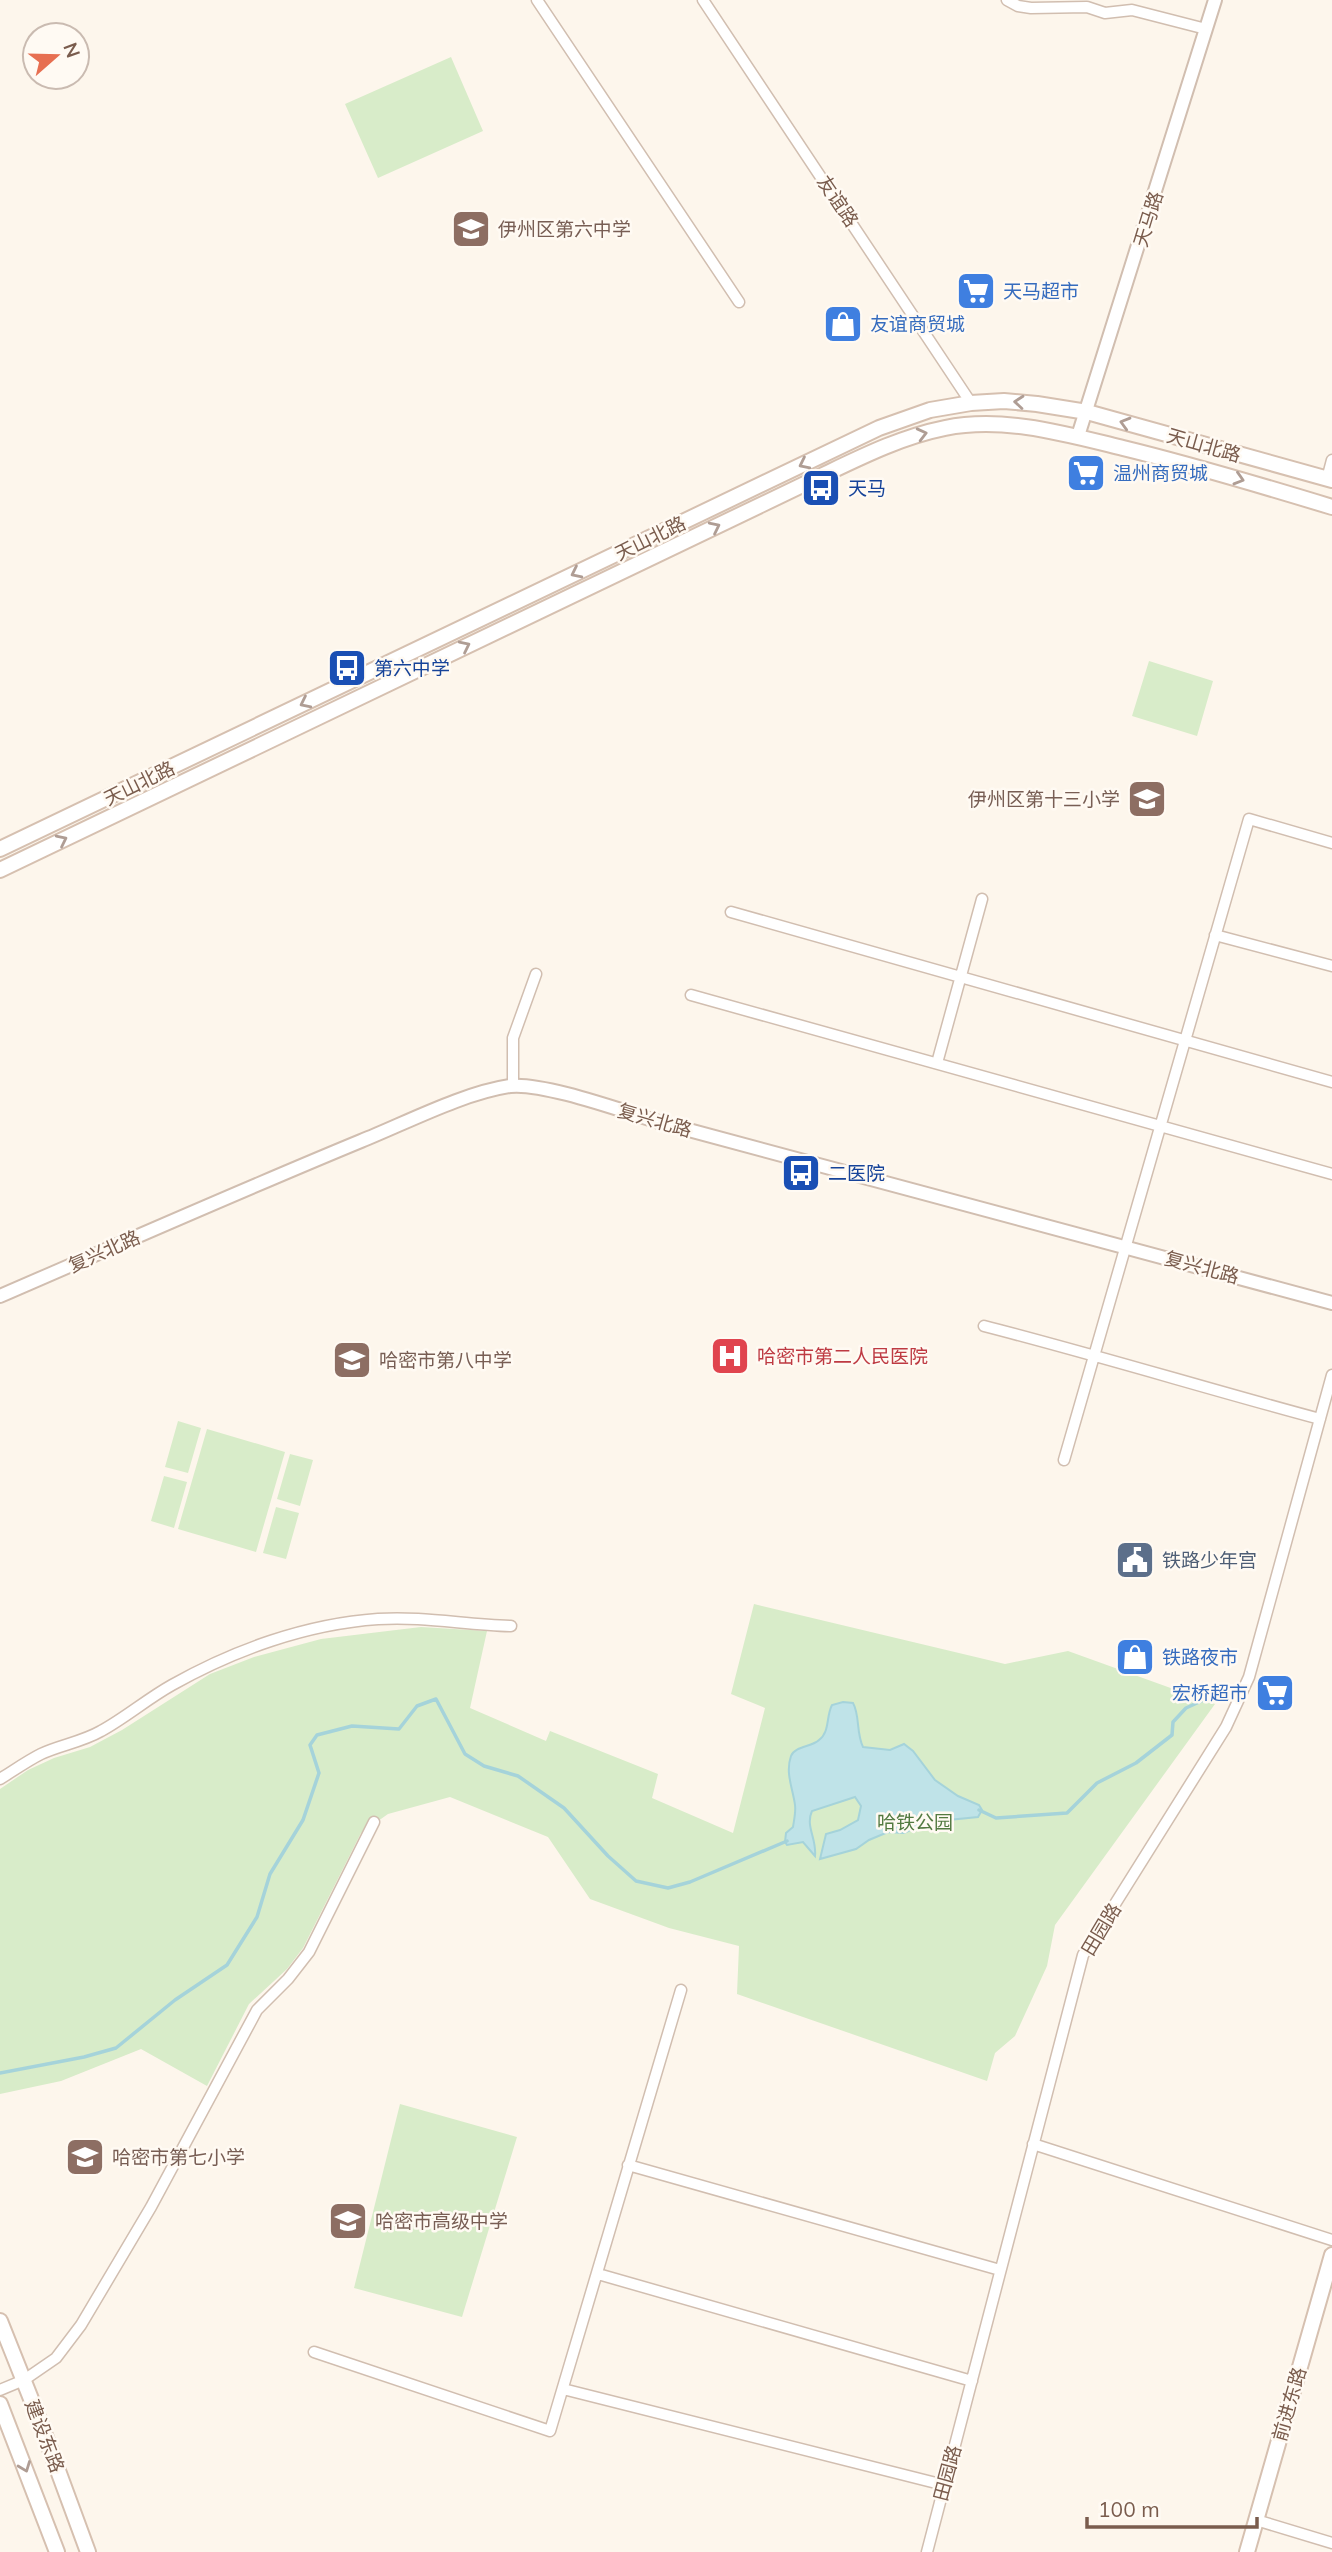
<svg xmlns="http://www.w3.org/2000/svg" width="1332" height="2552" font-family="Mulish,'Noto Sans SC',sans-serif">
  <style>
    .green { fill: #d8ecc9 }
    .water { fill: #bfe3e8; stroke: #a5d3da; stroke-width: 2 }
    .lines { fill: none; stroke-linecap: round; stroke-linejoin: round }
    .stream { stroke: #a5d3da; stroke-width: 3.5 }
    .minor-casing { stroke: #d1beb0; stroke-width: 13 }
    .tertiary-casing { stroke: #d1beb0; stroke-width: 16 }
    .secondary-casing { stroke: #d6c0b0; stroke-width: 18 }
    .minor { stroke: #fff; stroke-width: 10 }
    .tertiary { stroke: #fff; stroke-width: 12 }
    .secondary { stroke: #fff; stroke-width: 14 }
    .oneway { stroke: #af9d94 }
    .labels { text-anchor: middle; dominant-baseline: central; stroke-width: 5; stroke-linejoin: round; paint-order: stroke }
    .street-label { font-size: 19px; fill: #7a5c4d; stroke: #fffaf3 }
    .education-label { font-size: 19px; fill: #785e54; stroke: #fffaf3; text-anchor: start }
    .shop-label { font-size: 19px; fill: #366cbe; stroke: #fffaf3; text-anchor: start }
    .transit-label { font-size: 19px; fill: #164399; stroke: #fffaf3; text-anchor: start }
    .health-label { font-size: 19px; fill: #be3a42; stroke: #fffaf3; text-anchor: start }
    .service-label { font-size: 19px; fill: #4e5e75; stroke: #fffaf3; text-anchor: start }
    .park-label { font-size: 19px; fill: #537a41; stroke: #fffaf3 }
  </style>
  <rect width="100%" height="100%" fill="#fdf6ec"/>
  <path class="green" d="M451 57 483 131 378 178 345 104Z
    M1149 661 1213 681 1197 736 1132 716Z
    M178 1421 201 1428 188 1473 165 1467Z
    M207 1429 285 1452 256 1552 178 1529Z
    M290 1454 313 1460 300 1506 277 1499Z
    M164 1476 187 1482 174 1528 151 1521Z
    M276 1507 299 1513 286 1559 263 1553Z
    M754 1604 1005 1664 1068 1651 1215 1704 1055 1925 1047 1966 1015 2036 995 2053 987 2081 737 1994 739 1946 669 1928 590 1899 548 1837 450 1797 388 1814 361 1833 303 1948 287 1969 249 2004 207 2086 141 2049 61 2081 0 2094V1789L28 1770 54 1758 90 1747 122 1730 210 1674 254 1657 321 1639 421 1627 487 1631 470 1708 546 1741 550 1731 658 1774 652 1798 733 1833 765 1708 731 1694Z
    M400 2104 517 2137 462 2317 354 2288Z"/>
  <path class="water" d="M843 1702 853 1703C860 1715 856 1733 863 1747L890 1750 904 1744 913 1751 935 1780 958 1796 979 1805 982 1810 978 1817 928 1822 904 1833 888 1832 869 1840 856 1849 820 1859 826 1834 840 1830 858 1820 861 1806 855 1797 812 1811C805 1826 817 1839 815 1856L803 1842 787 1845 785 1842 786 1833 793 1827C794 1820 796 1812 795 1805 793 1789 785 1773 791 1756 795 1746 812 1747 819 1740 830 1732 826 1716 832 1705Z"/>
  <g class="lines">
    <path class="stream" d="M979 1810 996 1818 1067 1813 1097 1783 1136 1763 1172 1735 1173 1722 1186 1708 1208 1698
      M0 2073 84 2057 116 2048 175 2000 227 1965 257 1917 270 1874 303 1820 319 1773 310 1745 317 1735 352 1726 399 1729 417 1706 436 1699 465 1754 484 1766 518 1776 564 1808 608 1856 636 1881 668 1888 690 1882 787 1841"/>
    <g class="minor-casing">
      <path id="minor" d="M537 0 739 302
        M703 0 971 403
        M1007 0 1018 6 1031 8 1087 7 1105 13 1132 10 1206 29
        M1327 479 1332 460
        M731 912 1332 1082
        M1215 935 1332 966
        M691 995 1332 1174
        M937 1063 982 899
        M513 1086V1038L536 974
        M984 1326C1097 1355 1208 1389 1320 1419
        M1064 1460 1249 819 1332 843
        M0 1779C13 1771 27 1761 41 1754 60 1745 82 1742 101 1731 125 1718 147 1699 172 1685 234 1650 306 1624 378 1619 423 1616 466 1625 511 1626
        M1033 2144 1332 2240
        M628 2165 1000 2270
        M598 2274 972 2381
        M314 2352 550 2431 681 1990
        M563 2389 944 2485
        M0 2390 24 2380 56 2358 81 2325 151 2207 257 2010 288 1979 309 1952 374 1822
        M1256 2520 1332 2543
        M927 2552 1083 1955 1226 1727 1249 1677 1332 1375"/>
    </g>
    <g class="tertiary-casing">
      <path id="tertiary" d="M1078 436 1215 0
        M0 1296C120 1244 240 1191 361 1141 406 1123 463 1093 510 1086 543 1082 625 1112 659 1122L1332 1303"/>
    </g>
    <g class="secondary-casing">
      <path id="secondary" d="M0 849 879 428 930 410 971 403 1004 401 1037 404 1087 412 1332 480
        M0 870 817 478C859 458 900 437 945 428 1004 416 1066 434 1123 448 1193 465 1263 486 1332 507
        M0 2321 39 2419 88 2552
        M0 2404 57 2552
        M1247 2552 1332 2255"/>
    </g>
    <use href="#minor" class="minor"/>
    <use href="#tertiary" class="tertiary"/>
    <use href="#secondary" class="secondary"/>
  </g>
  <defs><path id="oneway-chevron" d="M-2-3.5L2.5 0L-2 3.5" fill="none" stroke-width="1.6" stroke-linecap="round" stroke-linejoin="round" transform="scale(1.75)"/></defs>
  <g class="oneway">
    <use href="#oneway-chevron" transform="translate(1019 402) rotate(-175)"/>
    <use href="#oneway-chevron" transform="translate(1125 423) rotate(-164)"/>
    <use href="#oneway-chevron" transform="translate(922 434) rotate(-14)"/>
    <use href="#oneway-chevron" transform="translate(804 464) rotate(154)"/>
    <use href="#oneway-chevron" transform="translate(1239 479) rotate(17)"/>
    <use href="#oneway-chevron" transform="translate(715 527) rotate(-26)"/>
    <use href="#oneway-chevron" transform="translate(576 573) rotate(154)"/>
    <use href="#oneway-chevron" transform="translate(465 646) rotate(-26)"/>
    <use href="#oneway-chevron" transform="translate(305 703) rotate(154)"/>
    <use href="#oneway-chevron" transform="translate(62 840) rotate(-26)"/>
    <use href="#oneway-chevron" transform="translate(25 2467) rotate(69)"/>
  </g>
  <defs>
    <g id="school-square" transform="scale(2.0125)"><rect x="-9" y="-9" width="18" height="18" rx="4" fill="#8d6e63" stroke="#fffaf3"/><path d="M0-5L7-2L0 1L-7-2ZM-4 1L0 2.5L4 1V4Q0 6-4 4Z" fill="#fff"/></g>
    <g id="supermarket-square" transform="scale(2.0125)"><rect x="-9" y="-9" width="18" height="18" rx="4" fill="#3f7fe0" stroke="#fffaf3"/><path d="M-6-5.5h2.5l.6 2H6L4.5 2H-2.5L-4.4-4H-6ZM-1.5 3.2a1.3 1.3 0 1 0 .1 0ZM3 3.2a1.3 1.3 0 1 0 .1 0Z" fill="#fff"/></g>
    <g id="shop-square" transform="scale(2.0125)"><rect x="-9" y="-9" width="18" height="18" rx="4" fill="#3f7fe0" stroke="#fffaf3"/><path d="M-5-2.5h2.3a2.7 3.5 0 0 1 5.4 0H5L5.5 6h-11ZM-1.5-2.5h3a1.5 2.3 0 0 0-3 0Z" fill="#fff"/></g>
    <g id="bus-square" transform="scale(2.0125)"><rect x="-9" y="-9" width="18" height="18" rx="4" fill="#1a4fb4" stroke="#fffaf3"/><path d="M-5-6H5V4H4V6H2V4H-2V6H-4V4H-5ZM-3.5-4V0h7V-4ZM-3.5 1.2v1.5H-2V1.2ZM2 1.2v1.5H3.5V1.2Z" fill="#fff"/></g>
    <g id="hospital-square" transform="scale(2.0125)"><rect x="-9" y="-9" width="18" height="18" rx="4" fill="#e0444e" stroke="#fffaf3"/><path d="M-5-5h3v3.5h4V-5h3V5h-3V1.5h-4V5h-3Z" fill="#fff"/></g>
    <g id="civic-square" transform="scale(2.0125)"><rect x="-9" y="-9" width="18" height="18" rx="4" fill="#5c6f8a" stroke="#fffaf3"/><path d="M-.6-6.5H3V-4.5H.6V-3L4-1V1h2V6H-6V1h2V-1L-.6-3ZM-1.2 2.5V6h2.4V2.5Z" fill="#fff"/></g>
    <g id="university-square" transform="scale(2.0125)"><rect x="-9" y="-9" width="18" height="18" rx="4" fill="#8d6e63" stroke="#fffaf3"/><path d="M0-5L7-2L0 1L-7-2ZM-4 1L0 2.5L4 1V4Q0 6-4 4Z" fill="#fff"/></g>
  </defs>
  <g fill-rule="evenodd">
    <use href="#school-square" x="471" y="229"/>
    <use href="#supermarket-square" x="976" y="291"/>
    <use href="#shop-square" x="843" y="324"/>
    <use href="#supermarket-square" x="1086" y="473"/>
    <use href="#bus-square" x="821" y="488"/>
    <use href="#bus-square" x="347" y="668"/>
    <use href="#school-square" x="1147" y="799"/>
    <use href="#bus-square" x="801" y="1173"/>
    <use href="#hospital-square" x="730" y="1356"/>
    <use href="#school-square" x="352" y="1360"/>
    <use href="#civic-square" x="1135" y="1560"/>
    <use href="#shop-square" x="1135" y="1657"/>
    <use href="#supermarket-square" x="1275" y="1693"/>
    <use href="#school-square" x="85" y="2157"/>
    <use href="#university-square" x="348" y="2221"/>
  </g>
  <g class="labels">
    <g class="street-label">
      <text transform="translate(838 201) rotate(56)">友谊路</text>
      <text transform="translate(1148 219) rotate(-73)">天马路</text>
      <text transform="translate(1204 445) rotate(16)">天山北路</text>
      <text transform="translate(650 538) rotate(-26)">天山北路</text>
      <text transform="translate(139 783) rotate(-26)">天山北路</text>
      <text transform="translate(655 1120) rotate(16)">复兴北路</text>
      <text transform="translate(104 1251) rotate(-24)">复兴北路</text>
      <text transform="translate(1202 1267) rotate(15)">复兴北路</text>
      <text transform="translate(1101 1929) rotate(-59)">田园路</text>
      <text transform="translate(1289 2404) rotate(-74)">前进东路</text>
      <text transform="translate(45 2436) rotate(69)">建设东路</text>
      <text transform="translate(947 2473) rotate(-75)">田园路</text>
    </g>
    <g class="education-label">
      <text x="498" y="229">伊州区第六中学</text>
      <text x="1120" y="799" text-anchor="end">伊州区第十三小学</text>
      <text x="379" y="1360">哈密市第八中学</text>
      <text x="112" y="2157">哈密市第七小学</text>
      <text x="375" y="2221">哈密市高级中学</text>
    </g>
    <g class="shop-label">
      <text x="1003" y="291">天马超市</text>
      <text x="870" y="324">友谊商贸城</text>
      <text x="1113" y="473">温州商贸城</text>
      <text x="1162" y="1657">铁路夜市</text>
      <text x="1248" y="1693" text-anchor="end">宏桥超市</text>
    </g>
    <g class="transit-label">
      <text x="848" y="488">天马</text>
      <text x="374" y="668">第六中学</text>
      <text x="828" y="1173">二医院</text>
    </g>
    <g class="health-label">
      <text x="757" y="1356">哈密市第二人民医院</text>
    </g>
    <g class="service-label">
      <text x="1162" y="1560">铁路少年宫</text>
    </g>
    <g class="park-label">
      <text x="915" y="1822">哈铁公园</text>
    </g>
  </g>
  <g transform="translate(56 56) rotate(70)"><circle r="33" fill="#fffaf3" stroke="#cabbb1" stroke-width="2"/>
  <path d="M0-5L12 26L0 18L-12 26Z" fill="#e76f51"/>
  <text y="-10" font-size="19" font-weight="bold" text-anchor="middle" fill="#7a5c4d">N</text>
  </g>
  <path d="M1087 2517v10h170v-10" fill="none" stroke="#7a5c4d" stroke-width="3.5"/>
  <text x="1098" y="2517" font-size="21" fill="#7a5c4d" stroke="#fffaf3" stroke-width="5" paint-order="stroke">100 m</text>
</svg>
